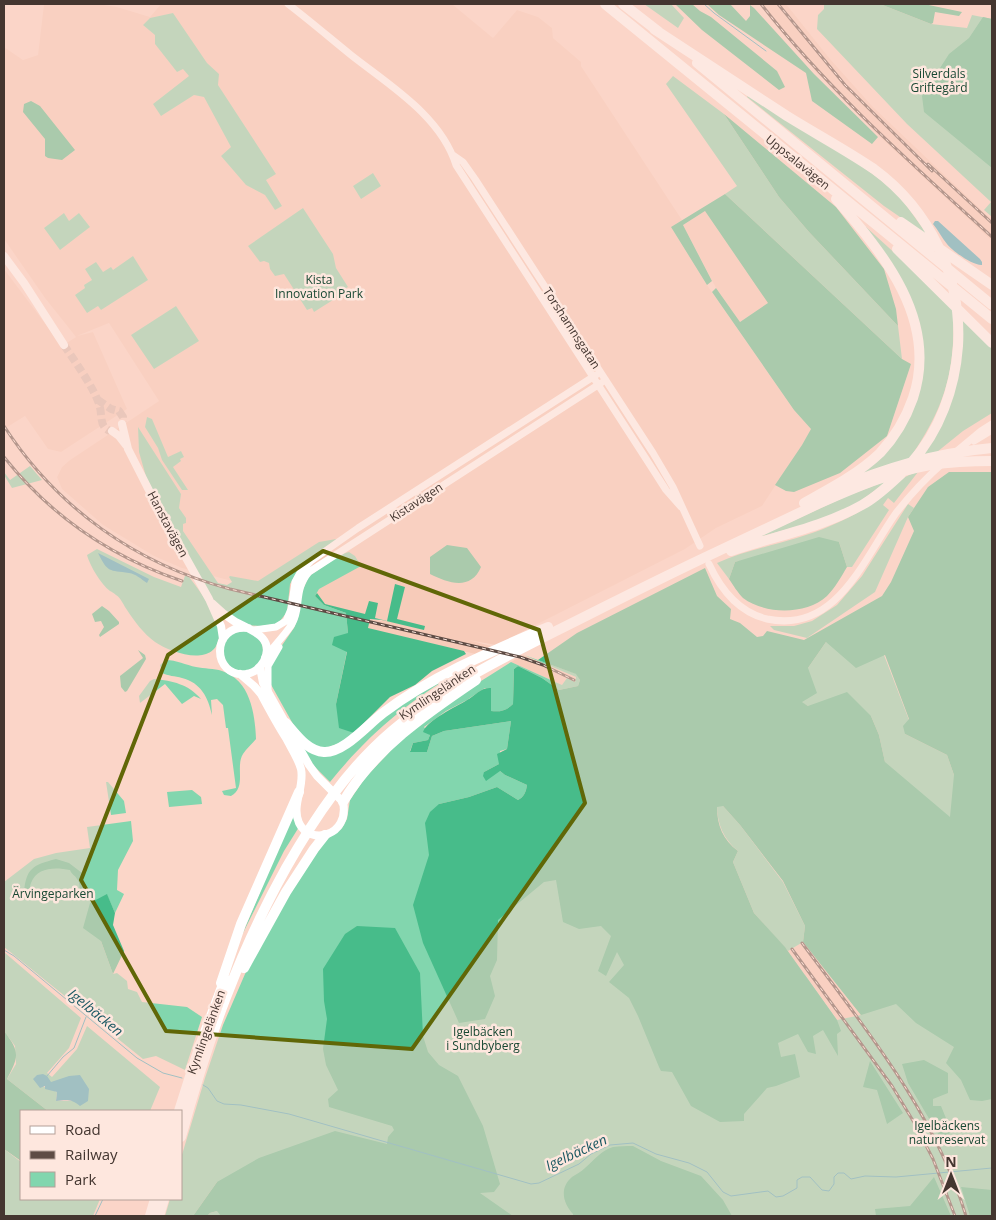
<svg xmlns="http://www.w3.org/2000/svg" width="996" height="1220" font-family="'Open Sans',sans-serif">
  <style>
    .built { fill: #f7cbb9 }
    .green { fill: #82d6ae; fill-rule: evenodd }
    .forest { fill: #47bc8a; fill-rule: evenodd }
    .water { fill: #34a6bb }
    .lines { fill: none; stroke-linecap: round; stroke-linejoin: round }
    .stream { stroke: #34a6bb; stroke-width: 1 }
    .secondary-tunnel { stroke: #d6b6aa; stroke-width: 8; stroke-dasharray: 8 4; stroke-linecap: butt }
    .tertiary { stroke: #fff; stroke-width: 7 }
    .secondary { stroke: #fff; stroke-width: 8 }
    .motorway { stroke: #fff; stroke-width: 10 }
    .rail-casing { stroke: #5e4c45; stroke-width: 3 }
    .rail { stroke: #fee7de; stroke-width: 1; stroke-dasharray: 4; stroke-linecap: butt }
    .marked { fill: none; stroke: #606707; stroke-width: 4; stroke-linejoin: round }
    .labels { text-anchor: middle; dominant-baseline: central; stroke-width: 5; stroke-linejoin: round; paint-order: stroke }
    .park-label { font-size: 12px; fill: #174732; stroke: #fee7de }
    .street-label { font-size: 12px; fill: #443630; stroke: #fee7de }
    .water-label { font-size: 14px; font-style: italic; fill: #195762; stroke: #fee7de }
  </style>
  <rect width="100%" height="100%" fill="#fbd6c8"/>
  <path class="built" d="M44 4H98L117 7 150 17 161 4H452L493 38 517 10 538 17 552 28 553 38 581 62V66L682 220 671 227 707 285 794 410 811 429 802 445 762 506 716 528 685 549 496 645 468 640 491 646 480 655 373 630 368 628 370 619 381 621 382 620 182 568 154 556 103 525 62 489 57 477 62 467 70 460 159 401 109 323 77 336 93 332 127 409 61 452 48 449 25 416 4 429V269L62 346 76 337 45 298 4 239V47L23 60 38 55Z
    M759 4H786L830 59 873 107 992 220V241L881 138 817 73Z
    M705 211 769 303 740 322 716 288 683 225Z
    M523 655 576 677 575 682 562 685 511 662Z
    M803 942 861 1015 837 1020 788 951Z"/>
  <path class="green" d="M644 4H671L684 18 678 28Z
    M824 4H880L931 24 967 28 972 15 992 19V217L984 210 991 202 907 124 817 29 818 15 824 9Z
    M173 13 207 63 219 74 218 85 276 174 266 180 282 206 275 210 265 195 246 185 221 156 231 147 204 97 194 95 161 116 153 104 189 76 183 69 177 72 155 44V35L143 25 150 18Z
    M673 76 724 114 779 197 809 232 898 326 902 359 725 194 737 186 666 84Z
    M749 94 852 159 882 181 901 198 929 237 884 206 747 97Z
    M373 173 381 186 361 199 353 186Z
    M303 208 333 254 336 268 348 287 342 290 344 293 314 312 312 308 307 310 284 274 275 276 270 269 269 263 264 261 260 262 248 246Z
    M64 213 69 221 79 213 90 227 60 250 44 228Z
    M866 227 953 306C956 370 946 405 910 458L861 474 914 402 917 323 865 228Z
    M133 256 148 280 101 310 98 306 87 313 75 295 85 288 84 285 92 280 85 269 96 262 103 272 111 267 113 270Z
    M176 306 199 341 154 369 131 335Z
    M961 314 992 347V413L963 431 937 452 921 455 947 409Z
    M147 417 152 419 168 457 181 451 184 457 180 459 181 461 173 467 188 490H182L162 460 158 448 145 427Z
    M138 427 181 494 179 508 186 518V523L183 524V531L218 583 227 585 232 582 229 577 230 576 258 581 319 542 336 539 335 542 298 570 290 584 287 612 280 621 275 624 261 626 247 625 240 622 216 603 208 593 147 480 139 452Z
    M30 466 42 480 12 488 4 475V472L10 480Z
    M918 472 894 503 888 498 883 505 889 510 852 567H847L839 542 735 562 729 579 717 563C753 547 794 542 830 526 849 518 868 508 884 495 898 484 899 477 918 472Z
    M889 480 855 505 832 517 756 538 847 496Z
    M908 504 914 508 908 517 875 592 807 638 774 630 770 626H794L812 621 837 605 862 576Z
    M97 549 154 577 181 587 186 573C197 587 222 619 219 637 215 668 171 653 155 642 143 633 135 622 127 610 124 606 121 598 116 595 114 593 112 592 110 591 101 584 90 566 87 555Z
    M349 552 355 556 361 566 319 589 315 596 324 605 346 613 348 633 347 651 336 704 354 733 343 742 323 749 309 743 293 724 269 681V666L276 654 294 628 298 618 301 594 309 576 342 554Z
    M223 651a20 20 0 1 1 40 0a20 20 0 1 1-40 0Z
    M826 642 884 655 909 720 905 734 947 755 954 775 992 790V1216H207L210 1213 217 1211V1182L193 1216H165L170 1199H181V1158L205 1078 223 1025 245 974 279 911 325 840 342 828 347 819 350 800 365 778 396 745 414 729 462 693 511 662 562 685 567 678 575 682 576 677 524 655 577 674 580 680 578 686 559 690 542 678 518 666 514 669 513 704C506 711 500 712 491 711V688H485L480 691 467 700 446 711 424 727 430 735 428 740 413 743 410 751 427 752 432 736 444 731 511 721 507 749 500 751 499 764 484 772 500 771 505 775 527 785C526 792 524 797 518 800L497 787 469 797 439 804 805 975 837 1020 861 1015 819 962 885 762 879 735 871 716 808 706 801 702 808 668Z
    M166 660C176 660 186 665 196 667 204 669 214 668 222 671 250 680 255 713 256 739 252 744 246 749 243 754 235 767 247 787 231 796L224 795 222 791 236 788 228 728H226L223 705 217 699 211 700 212 715C208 697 201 683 182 678 175 676 168 676 162 673L160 665Z
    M458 672C406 703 368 735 330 782L314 766 301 746 323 754 392 709Z
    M154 679C173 681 188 684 201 699L194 696 182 704 165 684 140 703 139 696 150 681Z
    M106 782H108L124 801 126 813 111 815Z
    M192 790 201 797 202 804 169 807 167 792Z
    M717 806H723L740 825 783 882 805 926 803 942 788 951 754 913 733 862 738 851C724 840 717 824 717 806Z
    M293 813 299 827 284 851 242 935Z
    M131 821 133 841 118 870 117 890 124 894 115 913 107 895 101 941 113 974 117 973 127 981 128 989 137 992 142 1002 187 1007 202 1017 185 1070 156 1056 143 1059 4 947V882L34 859 56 853 90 848 87 827Z
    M4 952 81 1018 69 1048 47 1073 52 1077 77 1049 87 1026 160 1087 150 1111H48L7 1079 16 1064 15 1046 4 1031ZM59 1080 74 1101H56L57 1092 42 1086Z
    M4 1149 21 1162V1199H100L93 1216H4Z"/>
  <path class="forest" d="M675 4H692L700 11 711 17 777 71 785 87 779 90 702 30Z
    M707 4H730L746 21 750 16V5L754 8 814 74 878 137 872 144 812 101 806 73 719 15Z
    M880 4H924L962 12 959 16 935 12 933 23 931 24Z
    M983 17 992 19V168L924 112 922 96 949 54 969 38Z
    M31 101 40 106 75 150 62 160 48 158 45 156V139L23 112 24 104Z
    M724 114 836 207 884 269 896 309 898 326 809 232 779 197Z
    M725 194 902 359 911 364 887 436 840 473 794 492 786 491 775 485 802 445 811 429 794 410 712 292 716 288 740 322 768 303 705 211 683 225 712 281 707 285 671 227Z
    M949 472H992V1099L982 1101 970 1100 961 1080 946 1063 954 1047 916 1023 896 1004 861 1015 803 942 805 926 783 881 740 825 723 806 717 807C717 825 723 840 738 851L733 862 754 913 785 947 837 1020 841 1031 837 1034 838 1056 823 1030 813 1036 816 1054 808 1052 798 1034 778 1043 781 1057 795 1054 800 1077 776 1086 767 1088 744 1114V1121L720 1122 691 1106 672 1072 661 1071 659 1067 638 1016 629 998 609 982 624 965 617 952 606 976 598 971 611 936 601 926 579 929 563 922 556 880 544 882 498 920 497 960 490 976 495 996 485 1019 459 1023 423 943 413 905 429 855 425 823 430 812 439 804 469 797 497 787 518 800C524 797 526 792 527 785L505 775 500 771 486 781 483 776 484 772 499 764 497 754 507 749 511 721 444 731 432 736 427 752H410L413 743 428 740 430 735 423 732C427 720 456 707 467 700 475 696 481 687 491 688V711C500 712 506 711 513 704L514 669 518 666 542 678 559 690 578 686 580 680 576 674 538 660 577 633 705 568 717 596 731 609 730 619 740 623 757 637 763 636 767 631 804 640 882 596 891 582 914 531 908 517 928 487ZM826 642 856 668 885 655 909 719 903 726 905 734 947 755 954 775 950 817 885 762 879 735 871 716 847 692 808 706 802 702 817 693 808 668Z
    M819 537 839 542 847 567C841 577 835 588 827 596 806 615 766 615 743 598 738 593 733 585 729 579L735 562Z
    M447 545 467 548 481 567C471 591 448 583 430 574V557Z
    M395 584 405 587 397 619 425 626 424 630 382 620 370 619 368 628 464 651 466 654 432 671 415 685 390 697 354 733 339 728 336 704 347 652 332 645 334 637 348 633 346 613 324 605 315 596 317 593 325 604 365 614 369 601 378 603 375 618 387 621Z
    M102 606 109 611 119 622V624L100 637 99 635 104 627 101 621 95 622 92 614Z
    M138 650 145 655 146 659 127 691 125 692 121 687 120 676 143 658Z
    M56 859 69 863 82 873 84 893H79C79 888 81 884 77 879 75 875 72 875 70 870 55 867 37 867 31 883 29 888 31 890 28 895L24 893C26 868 33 865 56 859Z
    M107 894 115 913 113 925 124 951 113 974 101 941 83 928 90 903Z
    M357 926 395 928 420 973 423 1036 428 1052 439 1065 458 1076 483 1126 500 1184 494 1192 480 1193 513 1216H221L217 1211 210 1213 207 1216H193L217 1182 259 1158 335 1131 387 1144 388 1137 394 1130 392 1126 329 1107 328 1099 338 1090 326 1065 323 1049 327 1019 324 1001 323 969 345 934Z
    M4 1031C20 1052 19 1056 7 1079L48 1111H21V1161L4 1149Z
    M924 1060 948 1073V1093L933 1099V1106H941L950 1128 948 1145 944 1144 908 1083 902 1064Z
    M870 1061 903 1113 887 1124 877 1090 863 1087Z
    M633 1146 661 1161 701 1176 723 1200 732 1216H573V1214C563 1203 559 1188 572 1177 576 1174 581 1172 585 1168 593 1161 602 1150 613 1147 619 1146 626 1146 633 1146Z
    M934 1177 951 1216H876L875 1209 910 1206Z
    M961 1187 992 1190V1216H970Z"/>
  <path class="water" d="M935 221H938L980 259 982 262V265C974 266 952 251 947 244 942 238 938 230 933 224Z
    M98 553 149 579 147 583C141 579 136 574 129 573 109 570 108 573 98 553Z
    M43 1074 47 1076 51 1082 69 1076 80 1075 89 1089 88 1101 80 1106C72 1099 67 1100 56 1101L57 1092 45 1089V1086L40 1088 33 1079 37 1075Z"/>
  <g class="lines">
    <path class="stream" d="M704 4 714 13 766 51
      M4 950 14 956 137 1058 163 1073 182 1078
      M47 1076 63 1057 74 1048 86 1017
      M203 1085 208 1088 217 1101 224 1104 241 1105 289 1114 531 1184 539 1183 579 1164 591 1154 610 1145 633 1143 656 1154 689 1163 707 1172 723 1192 731 1196 768 1191 776 1197 783 1196 797 1188V1180L802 1177H810L822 1190 829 1191 834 1184V1177L838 1173H844L851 1179 865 1176 896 1177 992 1168
      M95 1216 103 1199"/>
    <path class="secondary-tunnel" d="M64 345C75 362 93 386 99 404 103 414 98 426 110 431
      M98 400 111 409 119 411 123 417V422"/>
    <path class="tertiary" d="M288 4C309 20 330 38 351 55 389 85 441 116 456 165L650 465 666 490 681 507
      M453 155 463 162 475 179 653 453 673 487 700 546
      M974 441 992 430
      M957 451 981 431 992 424
      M709 564C721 590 738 612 767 619 837 634 864 558 896 513 910 495 926 478 943 463
      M254 630 276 627 286 621 291 609 295 582 301 571 311 561 358 528 596 375
      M265 657C274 646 285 635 292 624 302 607 293 591 309 572L601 383
      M268 691V666L279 647"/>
    <path class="secondary" d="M4 256 24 283 64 345
      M122 424 128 449 157 506 209 599 221 626 223 639
      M112 431 119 436 126 445
      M213 604C219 610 226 616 234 621 249 630 276 636 264 661 260 668 253 673 246 674 212 678 210 624 248 628
      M240 674 254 686 261 694C269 709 277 724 286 738 291 748 298 758 301 769 305 787 291 805 299 823 310 846 350 836 343 802L317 776 309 765 263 683 260 667"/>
    <path class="motorway" d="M605 4 992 319
      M623 4 659 32
      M654 29C699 58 743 87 787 116 816 134 846 150 874 169 930 210 962 277 958 346 955 388 940 431 911 463
      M697 63 992 305
      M901 222 992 285
      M897 249 992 343
      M832 491C883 468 937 453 992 448
      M804 503C831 488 858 474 880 453 895 437 906 418 913 398 939 320 883 253 836 199
      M731 551C775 536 821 528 862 505 877 497 889 485 901 474
      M286 723C296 734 307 751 324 752 344 753 367 725 383 713 432 676 492 651 548 627
      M343 802C374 749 427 713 476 680
      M244 968 286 892 314 849 325 835
      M221 983 241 924 299 792
      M179 1111 199 1048 225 979
      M181 1137C207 1042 238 954 286 868 315 817 348 768 393 730 442 688 500 659 558 630 608 605 659 579 710 555 746 538 782 521 818 504 854 488 891 472 930 465 951 462 971 461 992 461
      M150 1216 155 1199
      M159 1216 164 1199"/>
    <g class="rail-casing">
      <path id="rail" d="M761 4C829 91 911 163 992 237
        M778 4 845 85 932 171
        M928 164 992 223
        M4 426C57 508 136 564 230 589L520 657 543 665 574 680
        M4 457C50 515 111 557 182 581
        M802 943C865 1028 935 1113 966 1216
        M792 949 892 1086 915 1124 933 1159 955 1216"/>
    </g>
    <use href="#rail" class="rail"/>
  </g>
  <path d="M0 0H996V1220H0ZM323 551 539 630 585 803 412 1049 166 1031 81 880 168 655Z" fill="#fbd6c8" fill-opacity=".55" fill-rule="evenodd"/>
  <path class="marked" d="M323 551 539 630 585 803 412 1049 166 1031 81 880 168 655Z"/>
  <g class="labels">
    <g class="park-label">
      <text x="939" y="73">Silverdals<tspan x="939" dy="14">Griftegård</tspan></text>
      <text x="319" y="279">Kista<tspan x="319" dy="14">Innovation Park</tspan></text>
      <text x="53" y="893">Ärvingeparken</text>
      <text x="483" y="1031">Igelbäcken<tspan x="483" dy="14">i Sundbyberg</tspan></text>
      <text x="947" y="1125">Igelbäckens<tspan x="947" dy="14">naturreservat</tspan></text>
    </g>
    <g class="street-label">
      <text transform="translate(798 162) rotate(39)">Uppsalavägen</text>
      <text transform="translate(572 328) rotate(57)">Torshamnsgatan</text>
      <text transform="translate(416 502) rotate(-33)">Kistavägen</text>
      <text transform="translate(168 524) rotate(62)">Hanstavägen</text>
      <text transform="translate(437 692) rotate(-34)">Kymlingelänken</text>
      <text transform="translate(206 1032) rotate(-70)">Kymlingelänken</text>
    </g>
    <g class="water-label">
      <text transform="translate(96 1012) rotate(39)">Igelbäcken</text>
      <text transform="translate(576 1152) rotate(-25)">Igelbäcken</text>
    </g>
  </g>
  <rect width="996" height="1220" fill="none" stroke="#443630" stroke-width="10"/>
  <rect x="20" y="1110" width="162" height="90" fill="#fee7de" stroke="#b4a098"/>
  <rect x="30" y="1126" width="25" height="8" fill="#ffffff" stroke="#b4a098"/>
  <text x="65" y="1135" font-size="15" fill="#443630">Road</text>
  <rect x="30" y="1151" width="25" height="8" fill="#5e4c45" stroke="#b4a098"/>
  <text x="65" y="1160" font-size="15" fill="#443630">Railway</text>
  <rect x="30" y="1172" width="25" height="15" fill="#82d6ae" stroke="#b4a098"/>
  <text x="65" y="1185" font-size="15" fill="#443630">Park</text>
  <g transform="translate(951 1175)" stroke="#fee7de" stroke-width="4" paint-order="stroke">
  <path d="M0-4L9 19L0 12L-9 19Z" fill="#443630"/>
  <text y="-8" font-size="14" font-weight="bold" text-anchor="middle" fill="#443630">N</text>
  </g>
</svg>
